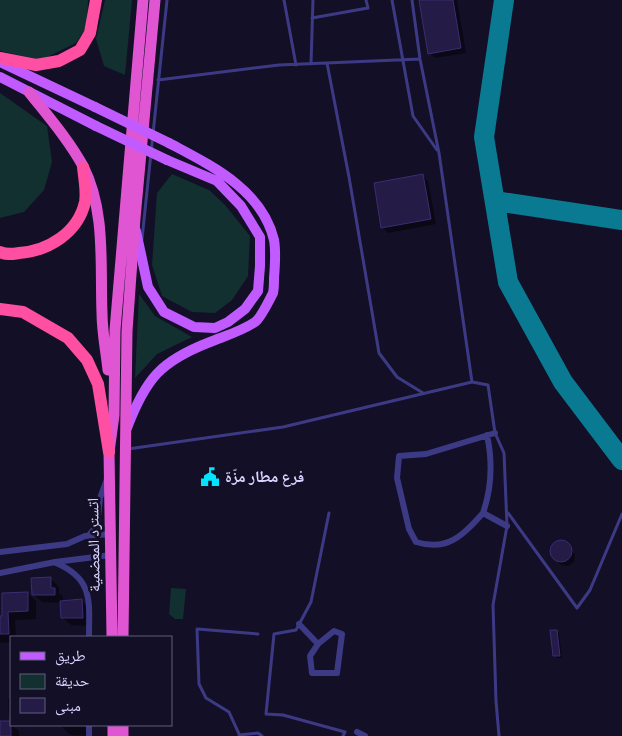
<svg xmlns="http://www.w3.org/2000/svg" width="622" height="736" font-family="'Source Sans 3','Noto Naskh Arabic',sans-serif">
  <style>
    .green { fill: #12302f }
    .shadow { fill: #0007 }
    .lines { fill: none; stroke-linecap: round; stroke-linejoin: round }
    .taxiway { stroke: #0a7a92; stroke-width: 20 }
    .building { fill: #241b47; stroke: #3b2d73 }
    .service { stroke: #3d3a85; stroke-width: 3 }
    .minor { stroke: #3d3a85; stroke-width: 6 }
    .primary { stroke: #c25bff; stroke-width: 10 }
    .trunk { stroke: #e055d1; stroke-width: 11 }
    .motorway { stroke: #ff4fa3; stroke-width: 12 }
    .primary-bridge { stroke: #c25bff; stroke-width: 10 }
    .labels { text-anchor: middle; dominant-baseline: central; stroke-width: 5; stroke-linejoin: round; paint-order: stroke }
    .poi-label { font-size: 16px; font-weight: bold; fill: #d9d4ff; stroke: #130f26; text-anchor: start }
    .street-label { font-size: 16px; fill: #d9d4ff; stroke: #130f26 }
  </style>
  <rect width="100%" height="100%" fill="#130f26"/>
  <path class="green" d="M0 0H88L87 27 76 43 41 60 0 51Z
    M105 0H132L125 75 104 66 96 39Z
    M0 93 47 126 52 162 44 190 24 212 0 218Z
    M172 174 209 190 225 205 250 236 248 276 232 300 215 313 192 312 162 296 152 265 157 193Z
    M139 294 155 316 192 337 157 354 135 378Z
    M171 588 186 589 183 619H175L169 614Z"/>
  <path class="shadow" d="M421 0H457L466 53 435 58 430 53Z
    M423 176 428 181 436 224 388 233 382 227Z
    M556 542H566L575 555 574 562 568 566 561 565 552 556V546Z
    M50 578 59 587V593L63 597V602L81 600 89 609 91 626 71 625 62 617 61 603 42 602 33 594Z
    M27 593 36 601V619L15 620 16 637H11V642L0 643V617H3V594Z
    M557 631 559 633 562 658H557L554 656Z
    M11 698V718L9 716 8 699Z
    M0 722H11V725L19 731V736H0Z
    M62 725H88L91 736 70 735 62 727Z"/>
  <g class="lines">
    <path class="taxiway" d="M504 0 484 137 508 282 563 382 622 460
      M495 201 622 220"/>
  </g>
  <path class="building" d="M419 0H453L461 48 428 54Z
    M423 174 431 219 381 228 374 183Z
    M550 551a11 11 0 1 1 22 0a11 11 0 1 1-22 0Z
    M51 577V588H55V595H32L31 578Z
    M28 592V611L8 612 9 634H0V616H2V593Z
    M82 599 83 618H61L60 601Z
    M550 630H557L560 656H553Z
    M0 721H11V736H0Z"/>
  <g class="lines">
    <path class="service" d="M284 0 296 65
      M392 0 413 116 437 150
      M412 0 420 59 439 153 472 382
      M312 18 368 8 366 0
      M327 63 349 177 379 353 397 377 423 393
      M311 64 313 0
      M158 80 279 65 420 59
      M142 239 167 0
      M128 449 283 427 472 382 488 385 495 433 504 453 507 526 493 605 496 701 499 736
      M329 513 311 602 296 630 274 634 266 714 283 715 345 732 343 736
      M508 513 577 608 590 590 622 514
      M239 735 258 733 262 736
      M240 736 229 712 206 698 199 684 197 629 258 634"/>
    <path class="minor" d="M495 433 426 454 399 456 397 478 409 529 416 542C448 552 463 535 483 513L507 526
      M483 513C492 487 493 463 487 435
      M89 535 97 526 100 498 107 479
      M0 552 67 544 85 536 111 534
      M56 563C94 579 89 602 89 637
      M0 573 55 562 111 555
      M299 624 318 644 310 656 312 673H337L342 634 334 631 318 644
      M357 732 365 736
      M89 736V725"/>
    <path class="primary" d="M0 62 95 107
      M0 77 96 126
      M136 231 148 287 164 312 194 327 215 328 228 322 245 309 258 291 260 266V237L241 206 217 181 167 160
      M127 428C146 378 161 361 210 342 225 336 242 331 255 322 260 319 270 299 273 293 274 289 274 283 274 278 275 266 276 251 274 240 262 189 210 165 169 143"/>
    <path class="trunk" d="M29 92C48 116 68 139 83 166 106 211 100 264 102 313 102 332 106 351 108 370
      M112 637 109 452 114 415 115 330 143 0
      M123 637 127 331 135 218 155 0
      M113 725V736
      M123 725V736"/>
    <path class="motorway" d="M0 58 36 65 59 61 80 50 90 33 96 0
      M0 252C7 255 12 254 19 253 48 251 78 233 85 202 87 192 84 178 83 167
      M0 309 23 312 68 338 87 360 98 384 109 452"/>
    <path class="primary-bridge" d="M95 107 169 143
      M96 126 167 160"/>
  </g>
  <defs>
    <g id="civic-bare" transform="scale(1.5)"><path d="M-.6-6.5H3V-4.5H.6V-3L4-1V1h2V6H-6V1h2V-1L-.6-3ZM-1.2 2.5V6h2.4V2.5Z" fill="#00e5ff" stroke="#130f26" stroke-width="2.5" paint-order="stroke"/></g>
  </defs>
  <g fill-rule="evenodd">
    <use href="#civic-bare" x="210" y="477"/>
  </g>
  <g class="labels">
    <g class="poi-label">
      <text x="225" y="477">فرع مطار مزّة</text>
    </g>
    <g class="street-label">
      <text transform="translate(94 545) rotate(-91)">اتسترد المعضمية</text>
    </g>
  </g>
  <rect x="10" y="636" width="162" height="90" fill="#130f26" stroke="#625e7d"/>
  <rect x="20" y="652" width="25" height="8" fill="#c25bff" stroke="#625e7d"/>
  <text x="55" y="661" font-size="15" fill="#d9d4ff">طريق</text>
  <rect x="20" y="674" width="25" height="15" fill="#12302f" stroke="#625e7d"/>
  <text x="55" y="686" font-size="15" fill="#d9d4ff">حديقة</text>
  <rect x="20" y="698" width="25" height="15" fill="#241b47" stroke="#625e7d"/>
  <text x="55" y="711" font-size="15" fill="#d9d4ff">مبنى</text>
</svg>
